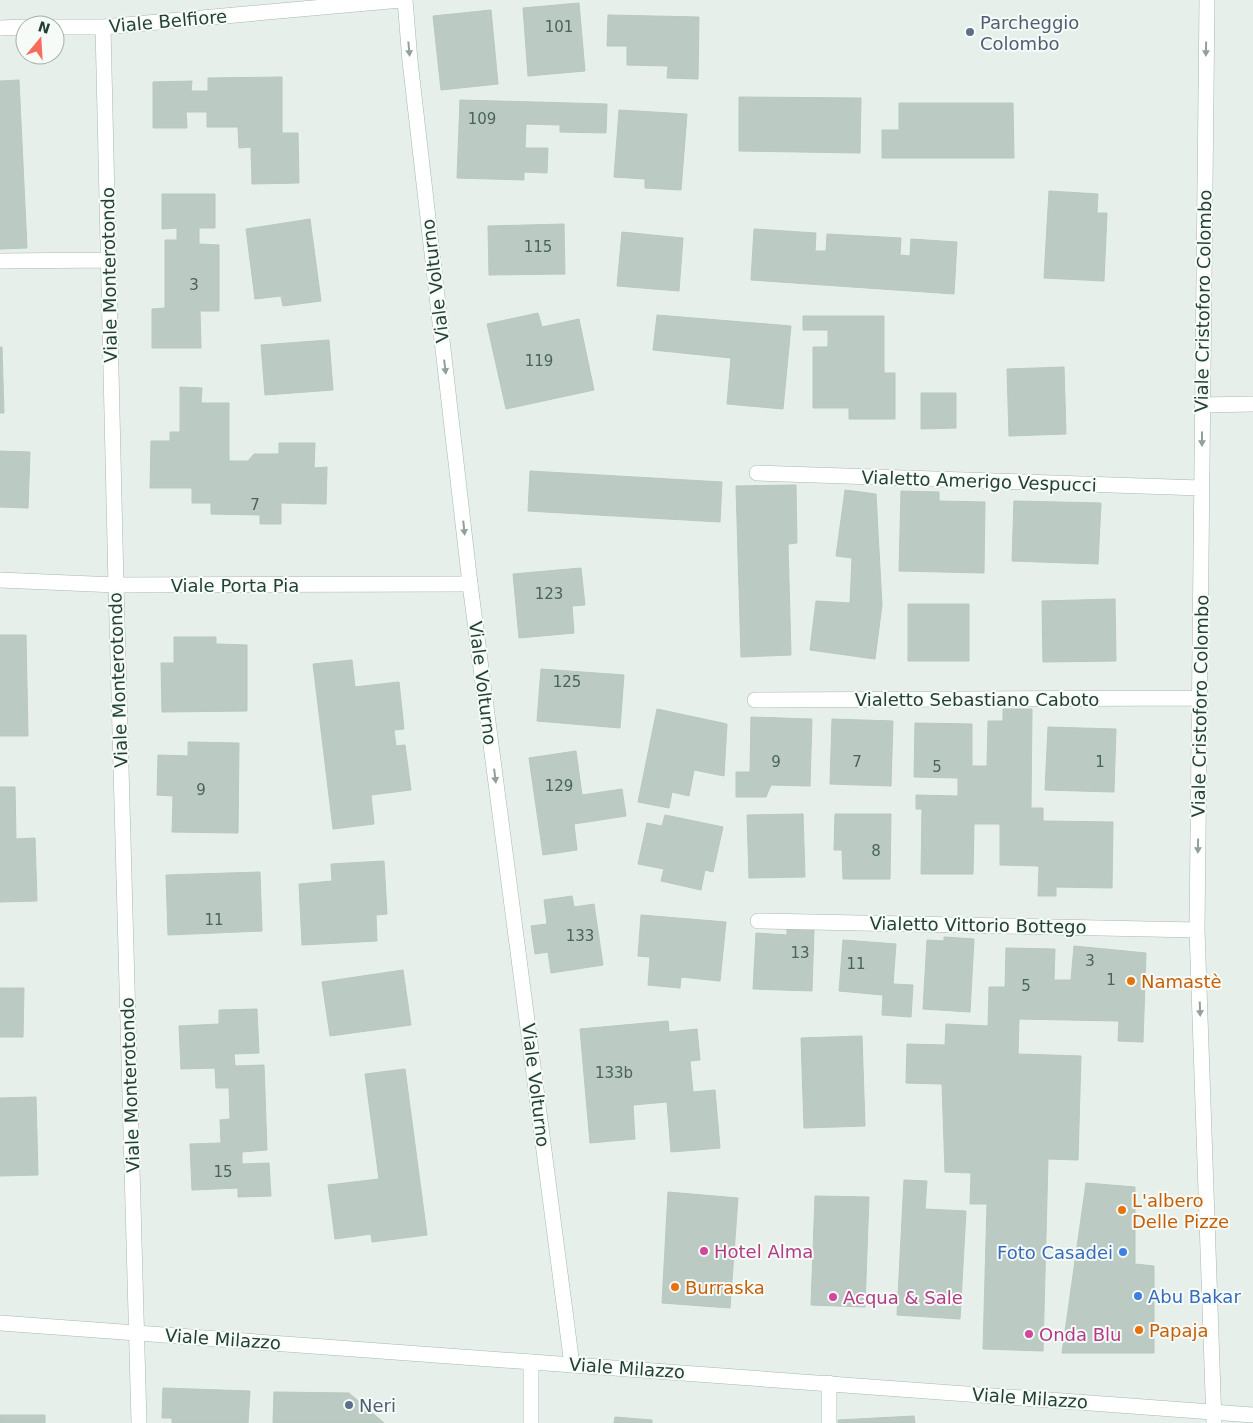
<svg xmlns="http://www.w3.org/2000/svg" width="1253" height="1423" font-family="'DejaVu Sans',sans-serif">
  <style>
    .building { fill: #bbcac2; stroke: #b8c9bf }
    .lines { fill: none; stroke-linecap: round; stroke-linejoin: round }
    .street-casing { stroke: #a8b8b0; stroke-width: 16 }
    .secondary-casing { stroke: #a4bbb0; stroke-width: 16 }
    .street { stroke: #fff; stroke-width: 15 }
    .secondary { stroke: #fff; stroke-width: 15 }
    .oneway { fill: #91a09a }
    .service-dot { fill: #5c6f8a; stroke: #f7fbf8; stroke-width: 2 }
    .food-dot { fill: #e8710a; stroke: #f7fbf8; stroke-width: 2 }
    .hotel-dot { fill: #d1479c; stroke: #f7fbf8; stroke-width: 2 }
    .shop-dot { fill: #3f7fe0; stroke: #f7fbf8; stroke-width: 2 }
    .labels { text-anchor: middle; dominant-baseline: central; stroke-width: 4; stroke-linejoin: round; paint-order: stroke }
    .number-label { font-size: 15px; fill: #496459 }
    .street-label { font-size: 18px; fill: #234236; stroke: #f7fbf8 }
    .service-label { font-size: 18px; fill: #4e5e75; stroke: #f7fbf8; text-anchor: start }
    .food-label { font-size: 18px; fill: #c56008; stroke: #f7fbf8; text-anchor: start }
    .hotel-label { font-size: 18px; fill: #b23c85; stroke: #f7fbf8; text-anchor: start }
    .shop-label { font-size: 18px; fill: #366cbe; stroke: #f7fbf8; text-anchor: end }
  </style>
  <rect width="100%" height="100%" fill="#e6efea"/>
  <path class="building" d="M579 3 585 71 528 76 523 8Z
    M491 10 498 84 441 90 433 16Z
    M608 15 699 17 698 79 667 78 668 66 627 65V46H607Z
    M282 77V133H298L299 183 252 184 251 147 239 148 238 127H207V112H186L187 128H153V82L192 81 191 91H208V78Z
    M19 80 27 248 0 249V81Z
    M739 97 861 98 860 153 739 151Z
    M460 100 607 104 606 133 560 132V125L526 124 525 148H548L547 173 524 172V180L457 178Z
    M899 103H1013L1014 158H882V130H899Z
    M619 110 687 114 681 190 645 188V179L614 177Z
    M1049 191 1098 194 1097 213H1107L1104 281 1044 278Z
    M162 194H215V228H199V244L219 245V311H200L201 348H152V309L165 308V240H177V228L162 229Z
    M310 219 321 301 283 306 281 296 255 299 246 229Z
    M564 224 565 274 489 275 488 226Z
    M754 229 816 233 815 251H826L827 234 901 238 900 255 910 256 911 239 957 242 954 294 751 280Z
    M622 232 683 238 679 291 617 286Z
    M538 313 542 327 579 319 594 390 506 409 487 324Z
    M657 315 791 326 783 409 727 404 731 358 653 350Z
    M803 316H884V373H895V419H849V408H813V347H828V330H803Z
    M329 340 333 390 265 395 261 345Z
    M0 347H2L4 413H0Z
    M1064 367 1066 434 1009 436 1007 369Z
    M180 387 202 388 201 403H229V461H248L254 454H279V443H315L314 468 327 467 326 504 281 503V524H260V515L211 514V503H192V488H150L151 441H170V432H180Z
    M921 393H956V428L921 429Z
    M0 451 30 452 28 508 0 507Z
    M530 471 722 482 720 522 528 511Z
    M796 485 797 543 788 544 791 655 741 657 736 486Z
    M845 490 876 494 882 605 875 659 810 650 816 601 850 603 852 558 836 556Z
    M901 491 939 492V501L985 502 984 573 899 571Z
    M1014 501 1101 503 1098 564 1012 561Z
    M581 568 585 605 572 606 574 633 519 638 513 574Z
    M1115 599 1116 661 1043 662 1042 601Z
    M908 604H969V661H908Z
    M0 635H26L28 736H0Z
    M174 637H216V644L247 645V711L162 712 161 663H174Z
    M352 660 355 687 399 682 404 729 394 730 396 746 405 745 411 790 371 795 374 824 333 829 313 664Z
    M541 669 624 675 620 728 537 721Z
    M657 709 727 724 724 776 694 770 689 796 672 792 669 808 638 802Z
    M1003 709H1032L1031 808H1043V821L1113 822 1112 888 1056 887V896H1038L1039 866 1000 865V824H974L973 874H921L922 809H916V795L958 796V778L914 777 915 723 972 724V766H987L988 721H1003Z
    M751 717 812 719 810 786 771 785 766 797H736V772H750Z
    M832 719 893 721 891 786 830 784Z
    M1048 727 1116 729 1114 792 1045 790Z
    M188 742 239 743 238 833 172 832 173 796 157 795 158 755 188 756Z
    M576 751 582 795 622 789 626 816 574 824 577 850 543 855 529 758Z
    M0 787H15L16 839 35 838 37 901 0 902Z
    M803 814 805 877 749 878 747 815Z
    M835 814H891L890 879H843L842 850H834Z
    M665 815 723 827 713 872 705 870 701 890 661 881 664 869 638 864 647 823 662 826Z
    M384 861 387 914 376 915 377 941 302 945 299 884 332 881 331 864Z
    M260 872 262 931 168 935 166 875Z
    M572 896 574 907 594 904 603 965 551 973 548 952 535 954 531 926 547 924 544 900Z
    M641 915 726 922 720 981 681 977 680 988 648 985 650 957 638 956Z
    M787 928 814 930 812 991 753 989 756 933 787 935Z
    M944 937 974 939 970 1012 923 1009 927 940 944 941Z
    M843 940 896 944 893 984 913 985 911 1017 882 1015 883 995 839 991Z
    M1074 946 1146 953 1143 1042 1118 1041 1119 1021 1019 1019 1018 1054 1081 1056 1078 1160 1048 1159 1043 1351 983 1349 987 1204H970L971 1173 945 1172 942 1084 906 1083 907 1044 945 1045 946 1024 988 1026 989 987H1005L1006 948 1055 949 1054 980H1071Z
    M403 970 411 1025 330 1036 322 982Z
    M0 988H24L23 1037H0Z
    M257 1009 259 1053 234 1054 235 1066 264 1065 267 1150 242 1152V1164L269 1163 271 1196 238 1197V1188L192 1190 190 1144 221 1143 220 1120 230 1119 229 1088H216L215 1068 181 1069 179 1026 219 1024V1010Z
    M668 1021 669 1032 697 1029 700 1060 690 1061 693 1092 715 1090 720 1148 671 1152 667 1102 633 1105 635 1139 590 1143 580 1029Z
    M862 1036 865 1126 804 1128 801 1038Z
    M405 1069 427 1235 372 1242 371 1234 335 1239 328 1185 379 1179 365 1074Z
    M36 1097 38 1175 0 1176V1098Z
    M904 1180 927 1181 925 1209 966 1211 960 1319 897 1315Z
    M1086 1183 1135 1187V1264L1154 1266V1353H1062Z
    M668 1192 738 1198 730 1308 662 1303Z
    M815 1196 869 1197 865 1307 811 1305Z
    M163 1388 250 1391 248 1423H172V1418H162Z
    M274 1392 349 1393 384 1423H273Z
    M0 1415H45V1423H0Z
    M914 1416 915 1423H838V1420Z
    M615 1417 652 1420V1423H614Z"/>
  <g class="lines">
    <g class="street-casing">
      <path id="street" d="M1207 0 1197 930 1214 1423
        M55 27H103L401 0
        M103 27 116 585 139 1423
        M0 28 25 27
        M0 261 109 260
        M1202 405 1253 404
        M757 473 1201 488
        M0 580 116 585 470 584
        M755 700 1200 698
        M758 921 1197 930
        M531 1362V1423
        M829 1383V1423"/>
    </g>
    <g class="secondary-casing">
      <path id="secondary" d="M405 0 410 61 470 584 572 1365
        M0 1323 1253 1415"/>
    </g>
    <use href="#street" class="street"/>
    <use href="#secondary" class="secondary"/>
  </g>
  <defs><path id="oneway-solid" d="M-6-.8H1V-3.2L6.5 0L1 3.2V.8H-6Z" transform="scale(1.25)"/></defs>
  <g class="oneway">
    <use href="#oneway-solid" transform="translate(409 49) rotate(85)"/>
    <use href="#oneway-solid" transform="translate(1206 49) rotate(91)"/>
    <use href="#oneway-solid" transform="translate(445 367) rotate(83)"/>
    <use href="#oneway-solid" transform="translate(1202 439) rotate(90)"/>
    <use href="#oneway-solid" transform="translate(464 528) rotate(84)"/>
    <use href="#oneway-solid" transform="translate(495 776) rotate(83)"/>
    <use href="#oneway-solid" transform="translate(1198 846) rotate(91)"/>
    <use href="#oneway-solid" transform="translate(1200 1009) rotate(88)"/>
  </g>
  <g class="service-dot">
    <circle cx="970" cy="32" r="5"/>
    <circle cx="349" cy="1405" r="5"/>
  </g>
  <g class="food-dot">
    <circle cx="1131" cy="981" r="5"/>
    <circle cx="1122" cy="1210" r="5"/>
    <circle cx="675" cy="1287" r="5"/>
    <circle cx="1139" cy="1330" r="5"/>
  </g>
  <g class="hotel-dot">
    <circle cx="704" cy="1251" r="5"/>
    <circle cx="833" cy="1297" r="5"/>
    <circle cx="1029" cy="1334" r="5"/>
  </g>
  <g class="shop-dot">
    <circle cx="1123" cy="1252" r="5"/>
    <circle cx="1138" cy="1296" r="5"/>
  </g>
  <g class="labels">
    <g class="number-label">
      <text x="559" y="27">101</text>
      <text x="482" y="119">109</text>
      <text x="538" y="247">115</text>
      <text x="194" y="285">3</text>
      <text x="539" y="361">119</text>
      <text x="255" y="505">7</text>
      <text x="549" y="594">123</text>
      <text x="567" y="682">125</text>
      <text x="776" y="762">9</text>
      <text x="857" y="762">7</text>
      <text x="1100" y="762">1</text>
      <text x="937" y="767">5</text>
      <text x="559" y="786">129</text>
      <text x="201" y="790">9</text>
      <text x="876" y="851">8</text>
      <text x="214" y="920">11</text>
      <text x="580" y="936">133</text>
      <text x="800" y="953">13</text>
      <text x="1090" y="961">3</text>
      <text x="856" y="964">11</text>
      <text x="1111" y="980">1</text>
      <text x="1026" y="986">5</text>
      <text x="614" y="1073">133b</text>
      <text x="223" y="1172">15</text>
    </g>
    <g class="street-label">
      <text transform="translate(168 21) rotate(-5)">Viale Belfiore</text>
      <text transform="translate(109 275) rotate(-91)">Viale Monterotondo</text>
      <text transform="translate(435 281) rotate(-97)">Viale Volturno</text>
      <text transform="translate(1203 301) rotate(-89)">Viale Cristoforo Colombo</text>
      <text transform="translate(979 481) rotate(2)">Vialetto Amerigo Vespucci</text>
      <text x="235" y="585">Viale Porta Pia</text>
      <text transform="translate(118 680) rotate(-92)">Viale Monterotondo</text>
      <text transform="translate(483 683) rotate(83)">Viale Volturno</text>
      <text x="977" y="699">Vialetto Sebastiano Caboto</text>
      <text transform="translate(1200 706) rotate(-89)">Viale Cristoforo Colombo</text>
      <text transform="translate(978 925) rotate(1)">Vialetto Vittorio Bottego</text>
      <text transform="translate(130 1085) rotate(-92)">Viale Monterotondo</text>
      <text transform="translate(536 1085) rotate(83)">Viale Volturno</text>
      <text transform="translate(223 1339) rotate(4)">Viale Milazzo</text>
      <text transform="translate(627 1368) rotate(4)">Viale Milazzo</text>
      <text transform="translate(1030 1398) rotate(4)">Viale Milazzo</text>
    </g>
    <g class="service-label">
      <text x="980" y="22">Parcheggio<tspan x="980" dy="21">Colombo</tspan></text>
      <text x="359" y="1405">Neri</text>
    </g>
    <g class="food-label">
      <text x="1141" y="981">Namastè</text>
      <text x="1132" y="1200">L'albero<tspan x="1132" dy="21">Delle Pizze</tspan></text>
      <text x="685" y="1287">Burraska</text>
      <text x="1149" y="1330">Papaja</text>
    </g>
    <g class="hotel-label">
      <text x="714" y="1251">Hotel Alma</text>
      <text x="843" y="1297">Acqua &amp; Sale</text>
      <text x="1039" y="1334">Onda Blu</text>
    </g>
    <g class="shop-label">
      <text x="1113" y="1252">Foto Casadei</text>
      <text x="1148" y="1296" text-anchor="start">Abu Bakar</text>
    </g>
  </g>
  <g transform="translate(40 40) rotate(18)"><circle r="24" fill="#f7fbf8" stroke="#a2b1aa"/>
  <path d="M0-4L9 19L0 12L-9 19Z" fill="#f66d5d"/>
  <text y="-8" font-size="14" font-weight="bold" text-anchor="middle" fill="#234236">N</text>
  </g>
</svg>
